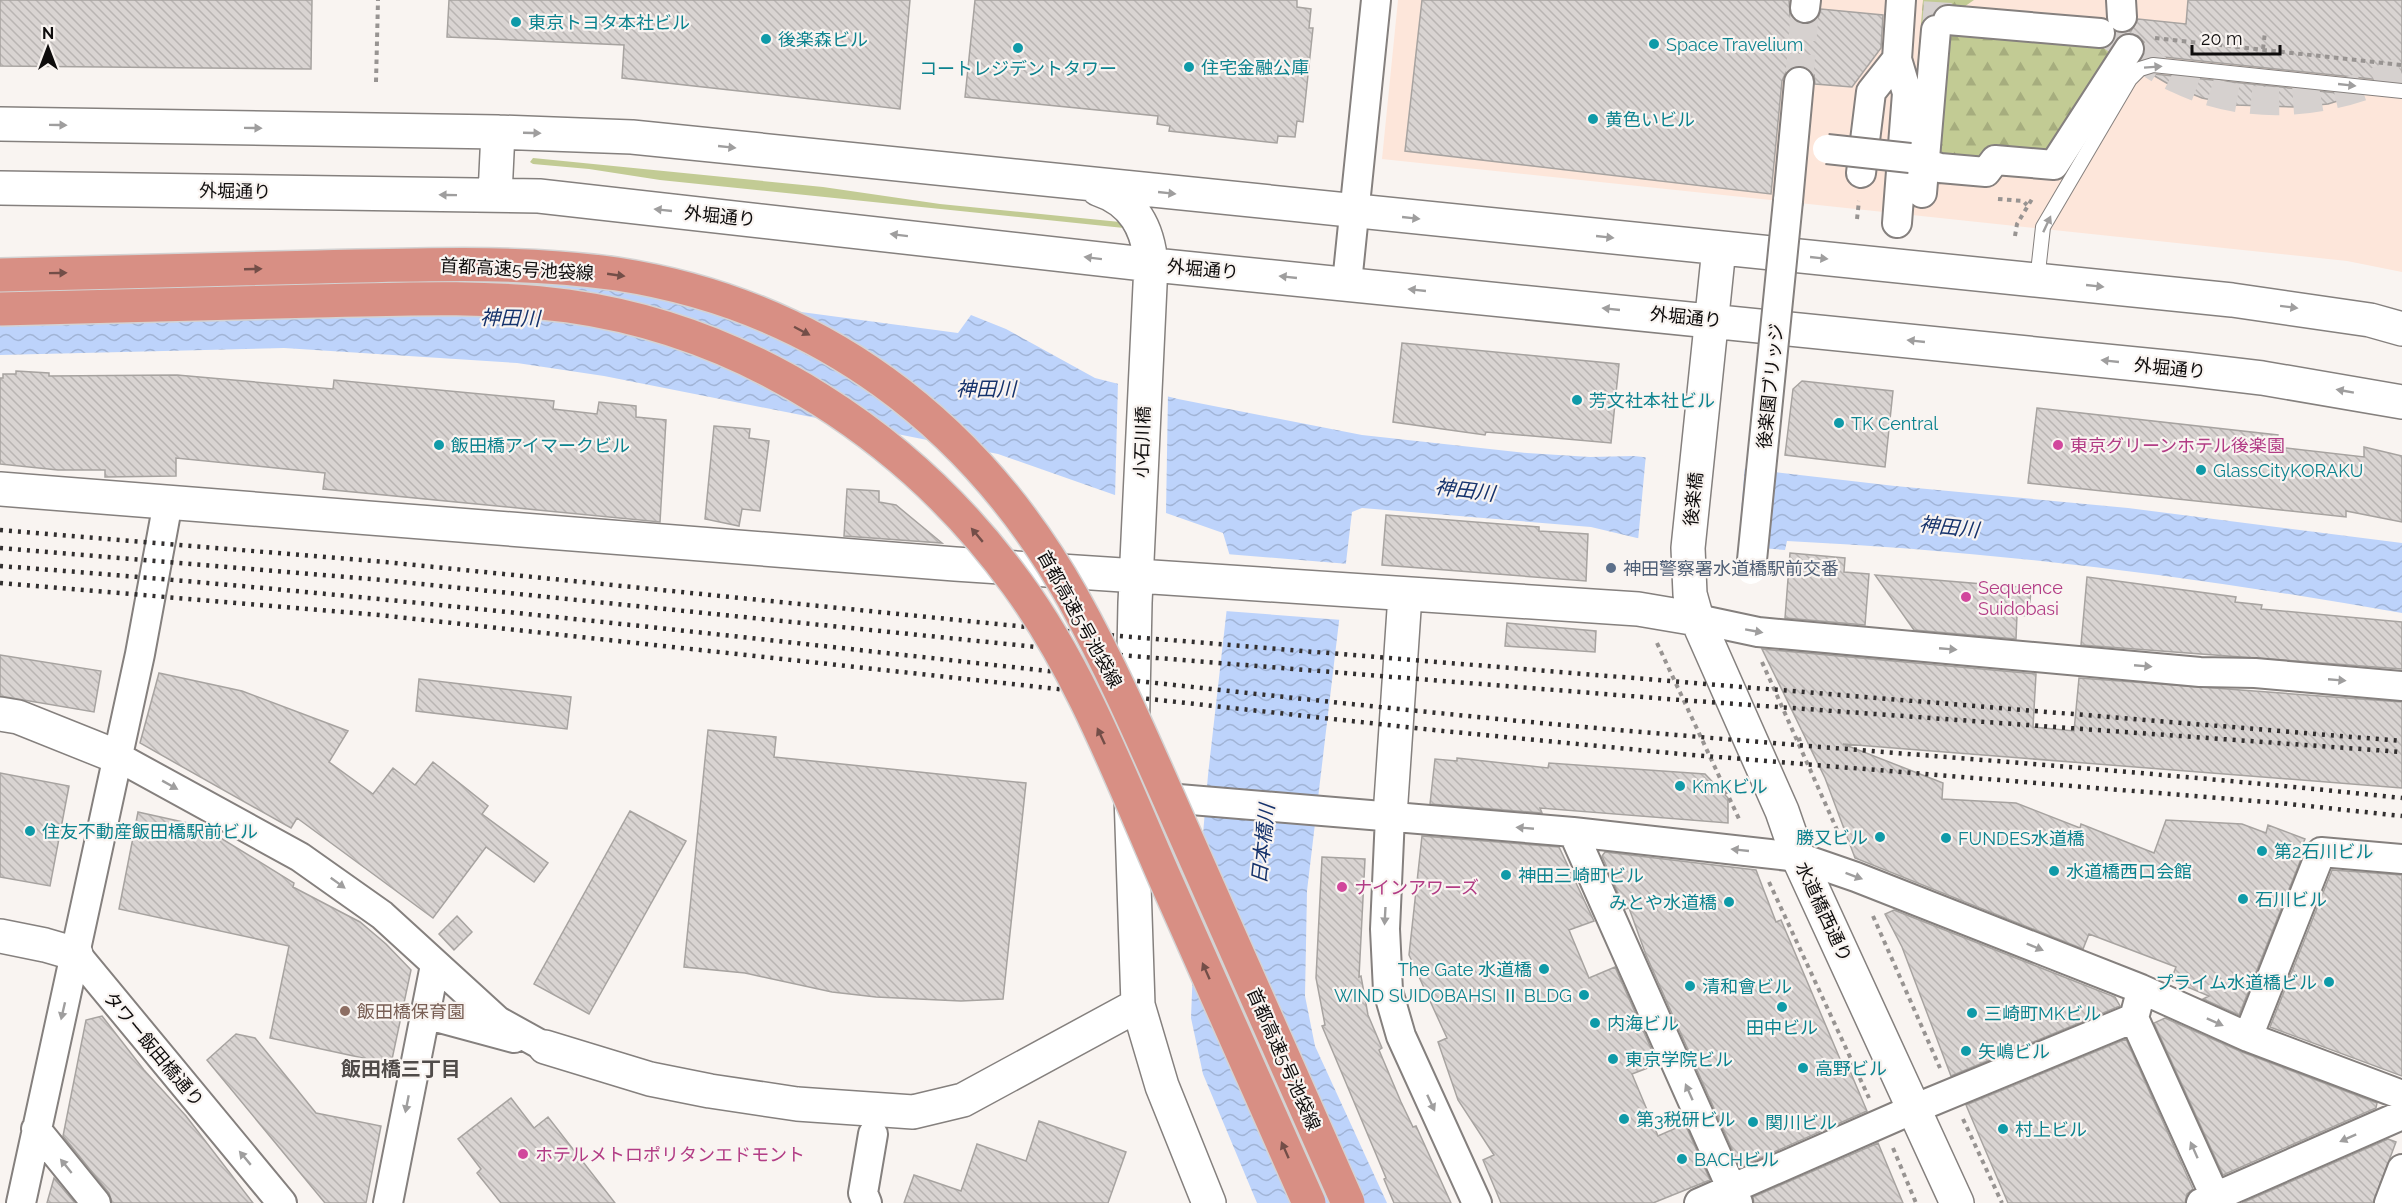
<svg xmlns="http://www.w3.org/2000/svg" width="2402" height="1203" font-family="Raleway,'Noto Sans JP',sans-serif">
  <style>
    .commercial { fill: #fde6da }
    .green { fill: #c2cb94 }
    .forest { fill: url(#forest-firs) }
    .water { fill: url(#water-waves) }
    .pier { fill: #f9f4f1 }
    .building { fill: url(#building-back-hatch); stroke: #a7a3a0; stroke-width: 1.5 }
    .lines { fill: none; stroke-linecap: round; stroke-linejoin: round }
    .street-tunnel { stroke: #d6d1cf; stroke-width: 28; stroke-dasharray: 28 14; stroke-linecap: butt }
    .lane-casing { stroke: #85807e; stroke-width: 16 }
    .street-casing { stroke: #85807e; stroke-width: 32 }
    .secondary-casing { stroke: #85807e; stroke-width: 36 }
    .path { stroke: #989492; stroke-width: 4; stroke-dasharray: 4.5 4.5; stroke-linecap: butt }
    .lane { stroke: #fff; stroke-width: 14 }
    .street { stroke: #fff; stroke-width: 28 }
    .secondary { stroke: #fff; stroke-width: 33 }
    .rail { stroke: #322f2f; stroke-width: 4.5; stroke-dasharray: 3 6; stroke-linecap: butt }
    .street-bridge-casing { stroke: #85807e; stroke-width: 32; stroke-linecap: butt }
    .highway-bridge-casing { stroke: #d4d3d3; stroke-width: 36; stroke-linecap: butt }
    .street-bridge { stroke: #fff; stroke-width: 28 }
    .highway-bridge { stroke: #d88f84; stroke-width: 33 }
    .oneway { fill: #9f9e9e }
    .oneway2 { fill: #734e48 }
    .culture-dot { fill: #0f9aa8; stroke: #f9f4f1; stroke-width: 2 }
    .hotel-dot { fill: #d1479c; stroke: #f9f4f1; stroke-width: 2 }
    .service-dot { fill: #5c6f8a; stroke: #f9f4f1; stroke-width: 2 }
    .education-dot { fill: #8d6e63; stroke: #f9f4f1; stroke-width: 2 }
    .labels { text-anchor: middle; dominant-baseline: central; stroke-width: 4.5; stroke-linejoin: round; paint-order: stroke }
    .culture-label { font-size: 18px; fill: #0d838f; stroke: #f9f4f1; text-anchor: start }
    .street-label { font-size: 18px; fill: #0e0c0c; stroke: #f9f4f1 }
    .hotel-label { font-size: 18px; fill: #b23c85; stroke: #f9f4f1; text-anchor: start }
    .service-label { font-size: 18px; fill: #4e5e75; stroke: #f9f4f1; text-anchor: start }
    .education-label { font-size: 18px; fill: #785e54; stroke: #f9f4f1; text-anchor: start }
    .water-label { font-size: 20px; font-style: italic; fill: #16336c; stroke: #f9f4f1 }
    .neighbourhood-label { font-size: 20px; font-weight: bold; fill: #504b49; stroke: #f9f4f1 }
  </style>
  <defs>
    <pattern id="forest-firs" width="22" height="20" patternUnits="userSpaceOnUse" patternTransform="scale(1.5)"><rect width="22" height="20" fill="#c2cb94"/><path d="M5 1l3.5 6h-7zM16 11l3.5 6h-7z" fill="#a6ad7e"/></pattern>
    <pattern id="water-waves" width="16" height="10" patternUnits="userSpaceOnUse" patternTransform="scale(1.5)"><rect width="16" height="10" fill="#bdd3fb"/><path d="M0 5q4-4 8 0t8 0" fill="none" stroke="#a1b4d6"/></pattern>
    <pattern id="building-back-hatch" width="6" height="6" patternUnits="userSpaceOnUse" patternTransform="scale(1.5)"><rect width="6" height="6" fill="#d9d4d2"/><path d="M-1 5l2 2M0 0l6 6M5-1l2 2" fill="none" stroke="#b9b5b3"/></pattern>
  </defs>
  <rect width="100%" height="100%" fill="#f9f4f1"/>
  <path class="commercial" d="M1398 0H2402V272L2347 261 1382 159Z"/>
  <path class="green" d="M533 158 823 187 940 204 1120 222 1124 228 660 180 589 169 533 164 530 162Z"/>
  <path class="forest" d="M1923 0H1974L1961 9H1944L1924 100 1945 101 1952 26 2104 43 2121 56 2052 158 1983 167 1939 162 1943 109 1914 106Z"/>
  <path class="water" d="M0 271 461 274 688 297 958 333 971 315 1006 329 1095 378 1178 399 1362 435 1527 453 1590 457 1634 456 1895 486 2128 508 2402 543V613C2199 577 1994 551 1787 541L1785 550 1637 538 1591 527 1362 508 1352 512 1307 891 1305 996 1315 1046 1387 1203H1257L1203 1074 1191 1018 1194 941 1208 775 1232 563 1223 533 998 454 604 376 517 363 284 348 0 355Z"/>
  <path class="pier" d="M1118 381 1168 393 1166 514 1115 498Z
    M1646 454 1745 465 1738 549 1638 541Z
    M1226 554 1349 564 1342 620 1225 611 1229 563Z"/>
  <path class="building" d="M0 0H312L311 69 0 66Z
    M449 0H910L900 109 622 78 624 45 447 37Z
    M975 0H1297V7L1311 9 1309 28H1313L1303 122 1297 121 1295 137 1278 136 1277 143 1169 131 1170 126 1157 124 1158 116 965 97Z
    M1422 0H1789L1790 15 1802 24 1811 23 1818 18 1821 9 1883 15 1881 48 1852 87 1815 84 1814 75 1801 66 1793 67 1786 72 1782 81 1771 194 1405 151Z
    M2188 0H2402V76L2391 81 2154 56 2142 59 2145 50 2144 42 2138 36 2130 33 2121 35 2112 45V44L2116 32 2131 31 2138 19 2186 24Z
    M2153 75 2154 74 2357 95 2328 104 2295 107 2235 105 2202 98 2170 85Z
    M1402 343 1619 364 1611 443 1486 432 1485 435 1393 422Z
    M16 371 49 373V376L177 375 333 389 334 380 554 401 553 409 597 414 599 402 636 406V417L666 420 660 522 323 489 325 473 176 458V476L105 477V470H58L0 464V378H3V374H16Z
    M1802 381 1893 391 1885 467 1785 455 1793 389Z
    M2037 408 2278 435 2277 447 2364 457V447L2402 456V522L2346 511V517L2028 483Z
    M714 426 750 429 749 438 769 441 760 511 742 509 739 526 705 519Z
    M847 489 879 491V502L896 505 942 543 844 536Z
    M1386 515 1539 527V531L1588 534 1586 581 1382 565Z
    M1790 553 1845 558 1844 572 1869 574 1865 625 1785 618Z
    M1875 575 2031 588 2029 616 2017 615 2016 639 1914 630Z
    M2087 577 2236 597 2235 602 2262 605 2261 609 2402 622V669L2081 645Z
    M1507 623 1596 631 1595 652 1505 646Z
    M1762 649 2036 674 2033 727 2074 731 2079 678 2402 702V788L1843 744 1943 783 1942 799 2016 803 2080 828 2081 824 2154 853 2166 820 2242 824 2266 833 2268 825 2305 839 2297 859H2301L2239 1015 2203 999 2209 996 2171 980 2176 967 2089 934 2083 949 1855 858 1825 778Z
    M0 655 101 671 94 712 0 696Z
    M159 673 242 691 348 731 329 762 373 794 393 768 415 785 433 762 488 806 482 814 548 863 534 882 486 847 433 918 297 818 291 828 140 743Z
    M419 679 571 697 567 729 416 711Z
    M708 730 776 737 774 757 1026 783 1003 999 961 1001 876 997 832 992 745 973 684 967Z
    M1457 758 1548 768 1549 763 1705 774 1728 798V823L1540 808 1542 813 1430 804 1435 759 1457 761Z
    M0 773 69 786 50 886 0 877Z
    M630 811 686 841 589 1014 534 984Z
    M138 812 201 826 294 883 293 887 360 922 386 944 411 970 391 1064 270 1038 289 946 119 909Z
    M1422 836 1559 847 1594 921 1569 930 1589 978 1615 967 1658 1064 1632 1074 1658 1136 1685 1124 1710 1180 1653 1203H1501L1483 1160 1494 1155 1458 1100 1438 1042 1447 1038 1409 955Z
    M1605 852 1756 870 1776 922 1781 920 1843 1066 1847 1064 1867 1111 1740 1167 1646 955 1629 908 1625 909 1602 856Z
    M1322 857 1365 859 1359 977 1361 976 1368 1015 1382 1048 1379 1050 1401 1102 1413 1127 1416 1126 1451 1203H1394L1384 1179 1386 1178 1322 1026 1325 1025 1316 978Z
    M2332 870 2402 875V1076L2270 1027Z
    M1894 910 2115 997 2120 1006 1951 1076 1902 947 1885 914Z
    M457 916 472 932 454 950 439 934Z
    M102 1016 144 1070 186 1116 253 1203H112L109 1193 63 1136 86 1020Z
    M2165 1018 2242 1052 2377 1103 2376 1108 2223 1175 2154 1023Z
    M236 1034 255 1038 316 1113 381 1126 366 1203H325L207 1060Z
    M2126 1039 2193 1189 2187 1194 2185 1203H2008L1966 1105Z
    M511 1098 534 1128 548 1117 615 1203H501L477 1173 481 1169 458 1139Z
    M1039 1121 1126 1152 1108 1203H904L914 1175 961 1191 977 1144 1026 1161Z
    M2388 1139 2396 1142 2373 1203H2242Z
    M1878 1143 1903 1203H1754L1753 1197Z
    M54 1178 75 1203H47Z"/>
  <g class="lines">
    <path class="street-tunnel" d="M1936 30 1938 0
      M2100 33 2108 34C2131 50 2153 68 2177 79 2249 114 2333 105 2402 70
      M1799 82 1805 8"/>
    <g class="lane-casing">
      <path id="lane" d="M2037 281 2043 227 2130 79 2140 69 2153 65 2402 91"/>
    </g>
    <g class="street-casing">
      <path id="street" d="M2121 0 2122 17
        M1805 8 1806 0
        M1948 20 2100 33
        M1897 59 1907 93 1897 223
        M1910 158 1940 168 1986 172 1995 160 2054 165 2129 49
        M1861 173 1871 92 1897 59 1901 0
        M1922 193 1936 30
        M1788 201 1799 82
        M1347 283 1376 0
        M1697 619 1758 632 2200 672 2255 673 2402 686
        M118 757 300 857 382 915 498 1021 545 1047
        M1131 795 1573 832 1798 857 1856 877 2141 989 2248 1037 2402 1095
        M1390 816 1385 929 1388 991 1401 1036 1477 1203
        M1573 832 1738 1203
        M76 954 282 1203
        M2139 999 2134 1018 2218 1203
        M425 1014 514 1038
        M2248 1037 2321 852 2402 859
        M36 1129 96 1203
        M21 1203 140 654 168 502
        M388 1203 435 965
        M867 1203 863 1193 873 1134
        M1699 1203 1916 1108 2134 1018
        M2201 1203 2402 1115
        M2389 1203 2402 1169"/>
    </g>
    <g class="secondary-casing">
      <path id="secondary" d="M0 124 498 132 632 137 2232 300 2370 320 2402 329
        M0 188 539 196 1144 264 2186 369 2262 378 2402 402
        M1098 189C1134 201 1148 228 1151 264L1135 603 1131 795 1138 1005 1162 1086 1209 1203
        M495 195 498 132
        M1719 248 1688 548 1690 594 1697 619 1782 811 1798 857 1957 1203
        M0 489 955 564 1638 609 1697 619
        M0 714 18 717 118 757
        M1390 816 1405 595
        M0 936 45 945 76 954
        M545 1047 650 1079 710 1091 797 1104 913 1112 963 1100 1138 1005"/>
    </g>
    <path class="path" d="M2155 38 2402 65
      M2263 49 2265 32
      M376 82 378 0
      M1998 199 2023 201 2027 205
      M1857 219 1859 201
      M2015 236 2017 224 2032 199
      M1657 643 1740 821
      M1762 662 1842 841
      M1797 740 1805 738
      M1769 882 1869 1098
      M1873 916 1940 1068
      M1963 1119 2002 1203
      M1893 1148 1916 1203"/>
    <use href="#lane" class="lane"/>
    <use href="#street" class="street"/>
    <use href="#secondary" class="secondary"/>
    <path class="rail" d="M0 530 385 562 1096 634 2402 741
      M0 548 382 580 1095 653 1667 699 2402 752
      M0 566C484 602 965 665 1448 714 1765 746 2084 764 2402 798
      M0 583 379 615 1443 731 1681 754 2280 803 2402 816"/>
    <g class="street-bridge-casing">
      <path id="street-bridge" d="M1827 149 1910 158
        M1751 570 1788 201"/>
    </g>
    <g class="highway-bridge-casing">
      <path id="highway-bridge" d="M0 275C106 272 212 270 318 267 417 265 519 260 617 274 818 305 974 422 1073 598 1117 677 1152 761 1189 844 1242 963 1295 1083 1348 1203
        M0 309C105 306 210 303 316 301 399 299 485 295 568 306 748 331 911 438 1017 584 1082 673 1122 781 1166 881 1214 989 1262 1096 1309 1203"/>
    </g>
    <use href="#street-bridge" class="street-bridge"/>
    <use href="#highway-bridge" class="highway-bridge"/>
  </g>
  <defs><path id="oneway-solid" d="M-6-.8H1V-3.2L6.5 0L1 3.2V.8H-6Z" transform="scale(1.5)"/></defs>
  <g class="oneway">
    <use href="#oneway-solid" transform="translate(2153 67) rotate(-4)"/>
    <use href="#oneway-solid" transform="translate(2347 85) rotate(6)"/>
    <use href="#oneway-solid" transform="translate(58 125) rotate(1)"/>
    <use href="#oneway-solid" transform="translate(253 128) rotate(1)"/>
    <use href="#oneway-solid" transform="translate(532 133) rotate(2)"/>
    <use href="#oneway-solid" transform="translate(727 147) rotate(6)"/>
    <use href="#oneway-solid" transform="translate(1167 193) rotate(6)"/>
    <use href="#oneway-solid" transform="translate(448 195) rotate(-179)"/>
    <use href="#oneway-solid" transform="translate(663 210) rotate(-174)"/>
    <use href="#oneway-solid" transform="translate(1411 218) rotate(6)"/>
    <use href="#oneway-solid" transform="translate(2047 224) rotate(-65)"/>
    <use href="#oneway-solid" transform="translate(899 235) rotate(-173)"/>
    <use href="#oneway-solid" transform="translate(1605 237) rotate(6)"/>
    <use href="#oneway-solid" transform="translate(1093 258) rotate(-173)"/>
    <use href="#oneway-solid" transform="translate(1819 258) rotate(6)"/>
    <use href="#oneway-solid" transform="translate(1288 277) rotate(-174)"/>
    <use href="#oneway-solid" transform="translate(2095 286) rotate(6)"/>
    <use href="#oneway-solid" transform="translate(1417 290) rotate(-174)"/>
    <use href="#oneway-solid" transform="translate(2289 307) rotate(7)"/>
    <use href="#oneway-solid" transform="translate(1611 309) rotate(-174)"/>
    <use href="#oneway-solid" transform="translate(1916 341) rotate(-174)"/>
    <use href="#oneway-solid" transform="translate(2110 361) rotate(-174)"/>
    <use href="#oneway-solid" transform="translate(2345 391) rotate(-170)"/>
    <use href="#oneway-solid" transform="translate(1754 631) rotate(10)"/>
    <use href="#oneway-solid" transform="translate(1948 649) rotate(5)"/>
    <use href="#oneway-solid" transform="translate(2143 666) rotate(5)"/>
    <use href="#oneway-solid" transform="translate(2337 680) rotate(5)"/>
    <use href="#oneway-solid" transform="translate(170 785) rotate(29)"/>
    <use href="#oneway-solid" transform="translate(1525 828) rotate(-175)"/>
    <use href="#oneway-solid" transform="translate(1740 850) rotate(-174)"/>
    <use href="#oneway-solid" transform="translate(1854 876) rotate(20)"/>
    <use href="#oneway-solid" transform="translate(338 883) rotate(36)"/>
    <use href="#oneway-solid" transform="translate(1385 916) rotate(93)"/>
    <use href="#oneway-solid" transform="translate(2035 947) rotate(22)"/>
    <use href="#oneway-solid" transform="translate(63 1011) rotate(103)"/>
    <use href="#oneway-solid" transform="translate(2215 1022) rotate(24)"/>
    <use href="#oneway-solid" transform="translate(1689 1092) rotate(-114)"/>
    <use href="#oneway-solid" transform="translate(1431 1103) rotate(65)"/>
    <use href="#oneway-solid" transform="translate(407 1104) rotate(101)"/>
    <use href="#oneway-solid" transform="translate(2348 1138) rotate(156)"/>
    <use href="#oneway-solid" transform="translate(2194 1150) rotate(-114)"/>
    <use href="#oneway-solid" transform="translate(245 1158) rotate(-130)"/>
    <use href="#oneway-solid" transform="translate(66 1166) rotate(-129)"/>
  </g>
  <g class="oneway2">
    <use href="#oneway-solid" transform="translate(253 269) rotate(-2)"/>
    <use href="#oneway-solid" transform="translate(58 273) rotate(-1)"/>
    <use href="#oneway-solid" transform="translate(616 275) rotate(8)"/>
    <use href="#oneway-solid" transform="translate(802 331) rotate(28)"/>
    <use href="#oneway-solid" transform="translate(977 535) rotate(-130)"/>
    <use href="#oneway-solid" transform="translate(1101 736) rotate(-115)"/>
    <use href="#oneway-solid" transform="translate(1206 971) rotate(-114)"/>
    <use href="#oneway-solid" transform="translate(1285 1150) rotate(-114)"/>
  </g>
  <g class="culture-dot">
    <circle cx="516" cy="22" r="6"/>
    <circle cx="766" cy="39" r="6"/>
    <circle cx="1654" cy="44" r="6"/>
    <circle cx="1018" cy="48" r="6"/>
    <circle cx="1189" cy="67" r="6"/>
    <circle cx="1593" cy="119" r="6"/>
    <circle cx="1577" cy="400" r="6"/>
    <circle cx="1839" cy="423" r="6"/>
    <circle cx="439" cy="445" r="6"/>
    <circle cx="2201" cy="470" r="6"/>
    <circle cx="1680" cy="786" r="6"/>
    <circle cx="30" cy="831" r="6"/>
    <circle cx="1880" cy="837" r="6"/>
    <circle cx="1946" cy="838" r="6"/>
    <circle cx="2262" cy="851" r="6"/>
    <circle cx="2054" cy="871" r="6"/>
    <circle cx="1506" cy="875" r="6"/>
    <circle cx="2243" cy="899" r="6"/>
    <circle cx="1729" cy="902" r="6"/>
    <circle cx="1544" cy="969" r="6"/>
    <circle cx="2329" cy="982" r="6"/>
    <circle cx="1690" cy="986" r="6"/>
    <circle cx="1584" cy="995" r="6"/>
    <circle cx="1782" cy="1007" r="6"/>
    <circle cx="1972" cy="1013" r="6"/>
    <circle cx="1595" cy="1023" r="6"/>
    <circle cx="1966" cy="1051" r="6"/>
    <circle cx="1613" cy="1059" r="6"/>
    <circle cx="1803" cy="1068" r="6"/>
    <circle cx="1624" cy="1119" r="6"/>
    <circle cx="1753" cy="1122" r="6"/>
    <circle cx="2003" cy="1129" r="6"/>
    <circle cx="1682" cy="1159" r="6"/>
  </g>
  <g class="hotel-dot">
    <circle cx="2058" cy="445" r="6"/>
    <circle cx="1966" cy="597" r="6"/>
    <circle cx="1342" cy="887" r="6"/>
    <circle cx="523" cy="1154" r="6"/>
  </g>
  <circle class="service-dot" cx="1611" cy="568" r="6"/>
  <circle class="education-dot" cx="345" cy="1011" r="6"/>
  <g class="labels">
    <g class="culture-label">
      <text x="528" y="22">東京トヨタ本社ビル</text>
      <text x="778" y="39">後楽森ビル</text>
      <text x="1666" y="44">Space Travelium</text>
      <text x="1201" y="67">住宅金融公庫</text>
      <text x="1018" y="68" text-anchor="middle">コートレジデントタワー</text>
      <text x="1605" y="119">黄色いビル</text>
      <text x="1589" y="400">芳文社本社ビル</text>
      <text x="1851" y="423">TK Central</text>
      <text x="451" y="445">飯田橋アイマークビル</text>
      <text x="2213" y="470">GlassCityKORAKU</text>
      <text x="1692" y="786">KmKビル</text>
      <text x="42" y="831">住友不動産飯田橋駅前ビル</text>
      <text x="1868" y="837" text-anchor="end">勝又ビル</text>
      <text x="1958" y="838">FUNDES水道橋</text>
      <text x="2274" y="851">第2石川ビル</text>
      <text x="2066" y="871">水道橋西口会館</text>
      <text x="1518" y="875">神田三崎町ビル</text>
      <text x="2255" y="899">石川ビル</text>
      <text x="1717" y="902" text-anchor="end">みとや水道橋</text>
      <text x="1532" y="969" text-anchor="end">The Gate 水道橋</text>
      <text x="2317" y="982" text-anchor="end">プライム水道橋ビル</text>
      <text x="1702" y="986">清和會ビル</text>
      <text x="1572" y="995" text-anchor="end">WIND SUIDOBAHSI Ⅱ BLDG</text>
      <text x="1984" y="1013">三崎町MKビル</text>
      <text x="1607" y="1023">内海ビル</text>
      <text x="1782" y="1027" text-anchor="middle">田中ビル</text>
      <text x="1978" y="1051">矢嶋ビル</text>
      <text x="1625" y="1059">東京学院ビル</text>
      <text x="1815" y="1068">高野ビル</text>
      <text x="1636" y="1119">第3税研ビル</text>
      <text x="1765" y="1122">関川ビル</text>
      <text x="2015" y="1129">村上ビル</text>
      <text x="1694" y="1159">BACHビル</text>
    </g>
    <g class="street-label">
      <text transform="translate(235 191) rotate(1)">外堀通り</text>
      <text transform="translate(720 216) rotate(6)">外堀通り</text>
      <text transform="translate(517 269) rotate(3)">首都高速5号池袋線</text>
      <text transform="translate(1203 269) rotate(5)">外堀通り</text>
      <text transform="translate(1686 317) rotate(6)">外堀通り</text>
      <text transform="translate(2170 368) rotate(6)">外堀通り</text>
      <text transform="translate(1770 386) rotate(-84)">後楽園ブリッジ</text>
      <text transform="translate(1142 442) rotate(-88)">小石川橋</text>
      <text transform="translate(1693 499) rotate(-84)">後楽橋</text>
      <text transform="translate(1080 619) rotate(61)">首都高速5号池袋線</text>
      <text transform="translate(1824 912) rotate(65)">水道橋西通り</text>
      <text transform="translate(154 1049) rotate(50)">タワー飯田橋通り</text>
      <text transform="translate(1284 1059) rotate(66)">首都高速5号池袋線</text>
    </g>
    <g class="hotel-label">
      <text x="2070" y="445">東京グリーンホテル後楽園</text>
      <text x="1978" y="587">Sequence<tspan x="1978" dy="21">Suidobasi</tspan></text>
      <text x="1354" y="887">ナインアワーズ</text>
      <text x="535" y="1154">ホテルメトロポリタンエドモント</text>
    </g>
    <g class="service-label">
      <text x="1623" y="568">神田警察署水道橋駅前交番</text>
    </g>
    <g class="education-label">
      <text x="357" y="1011">飯田橋保育園</text>
    </g>
    <g class="water-label">
      <text transform="translate(510 318) rotate(1)">神田川</text>
      <text x="986" y="389">神田川</text>
      <text transform="translate(1465 490) rotate(7)">神田川</text>
      <text transform="translate(1949 527) rotate(6)">神田川</text>
      <text transform="translate(1263 844) rotate(-84)">日本橋川</text>
    </g>
    <g class="neighbourhood-label">
      <text x="401" y="1069">飯田橋三丁目</text>
    </g>
  </g>
  <g transform="translate(48 48)" stroke="#f9f4f1" stroke-width="4.5" paint-order="stroke">
  <path d="M0-4.5L10 22L0 15L-10 22Z" fill="#0e0c0c"/>
  <text y="-9" font-size="16" font-weight="bold" text-anchor="middle" fill="#0e0c0c">N</text>
  </g>
  <path d="M2192 45v9h88v-9" fill="none" stroke="#0e0c0c" stroke-width="3"/>
  <text x="2201" y="45" font-size="18" fill="#0e0c0c" stroke="#f9f4f1" stroke-width="4.5" paint-order="stroke">20 m</text>
</svg>
